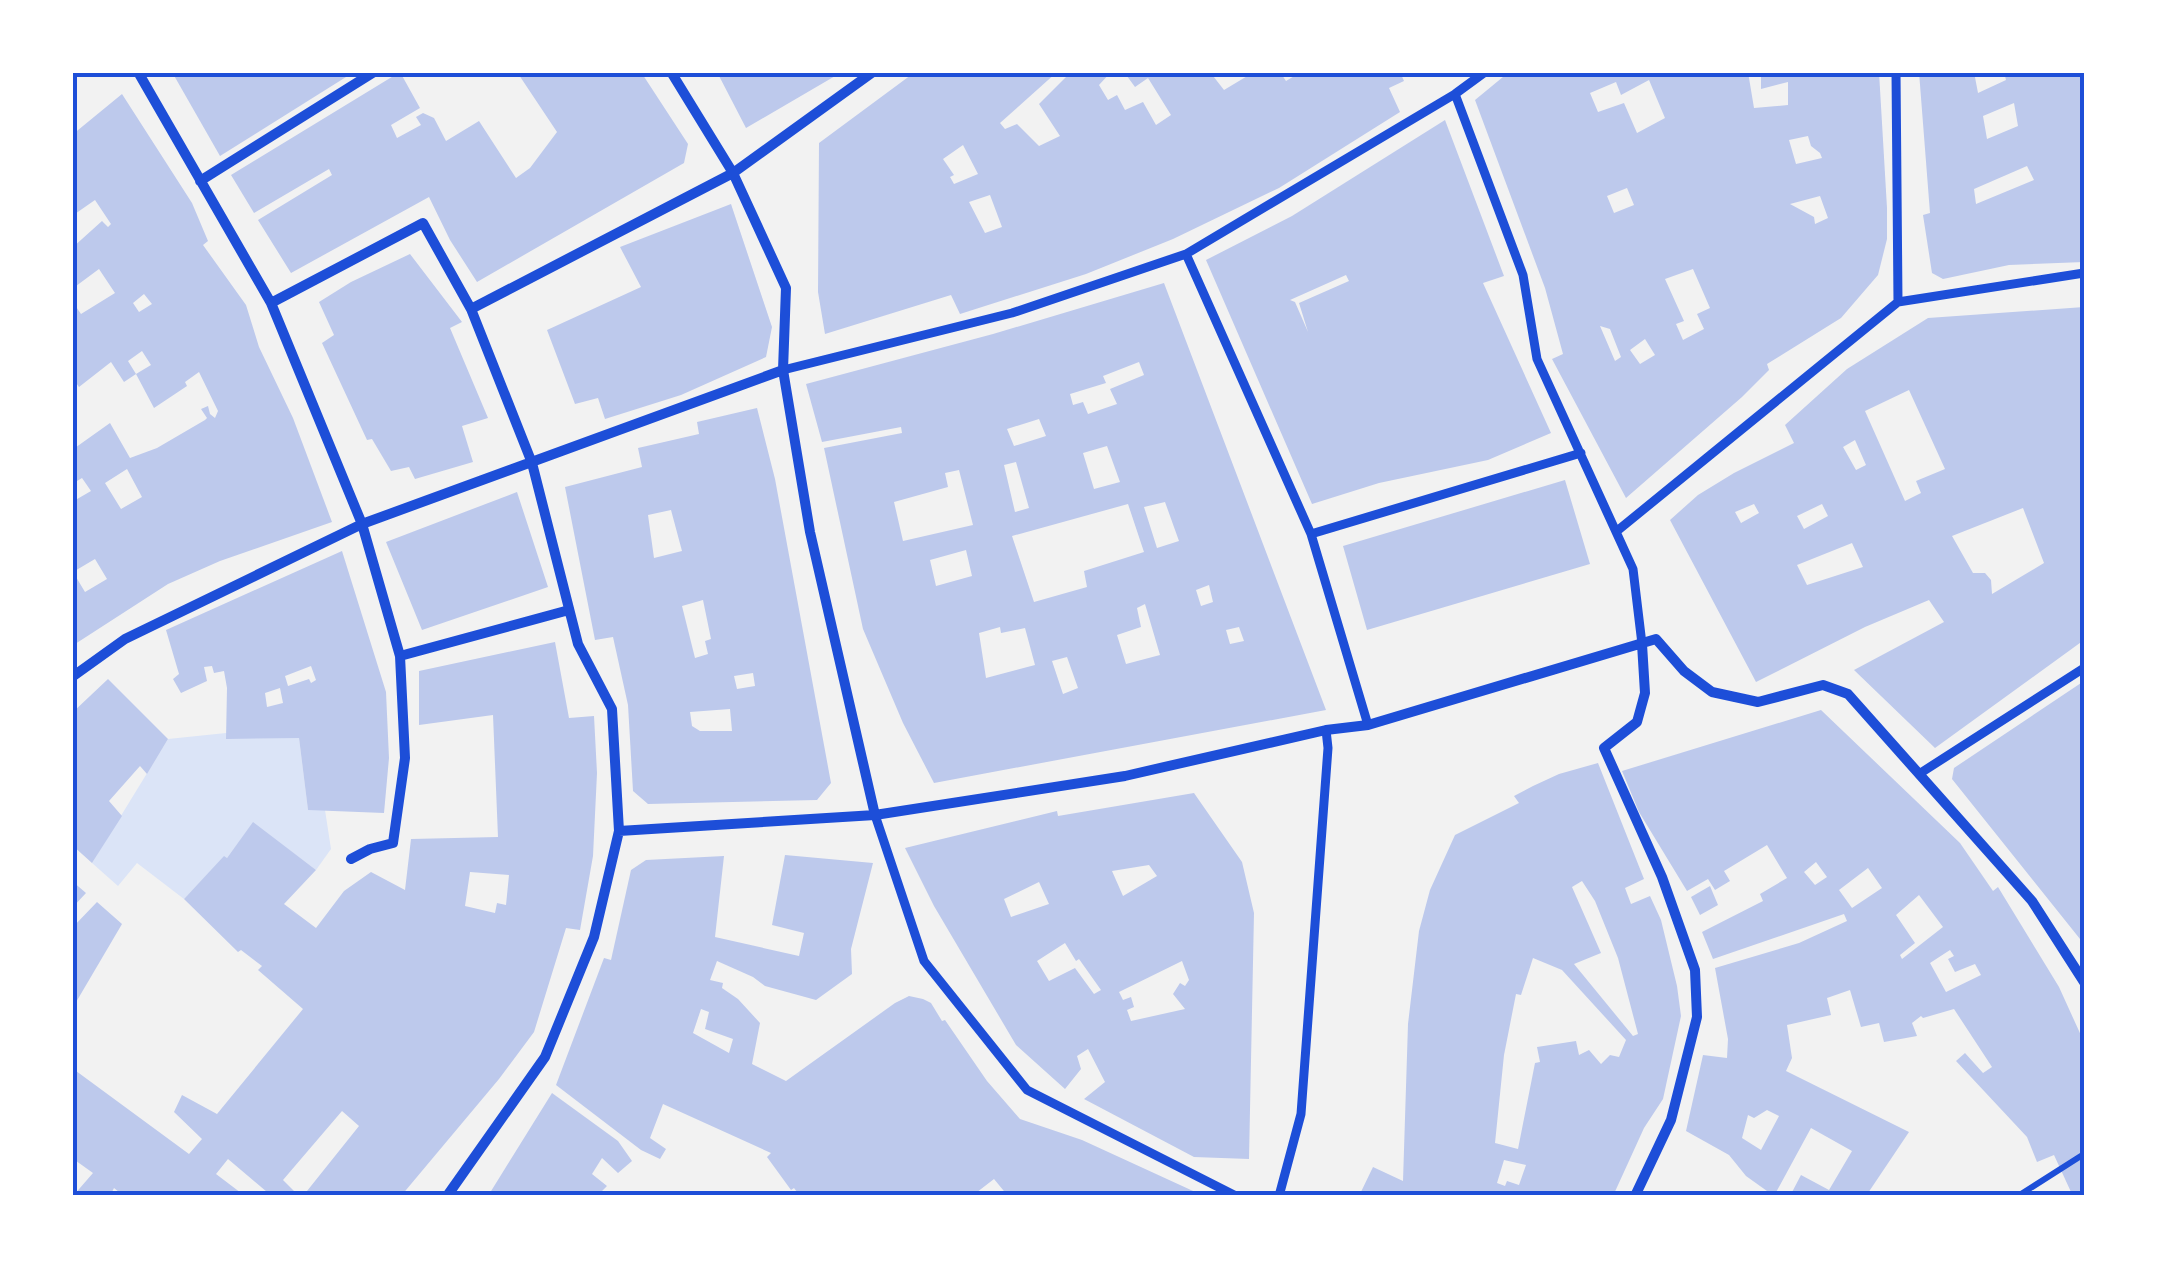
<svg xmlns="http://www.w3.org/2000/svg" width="2157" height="1268" font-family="'Alegreya Sans',sans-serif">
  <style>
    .green { fill: #dbe4f7 }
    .building { fill: #bdc9ec; fill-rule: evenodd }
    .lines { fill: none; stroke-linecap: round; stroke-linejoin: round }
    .path { stroke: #1d4ed8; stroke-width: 6 }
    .pedestrian { stroke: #1d4ed8; stroke-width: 9 }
    .minor { stroke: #1d4ed8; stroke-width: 10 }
    .neatline { fill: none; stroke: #1d4ed8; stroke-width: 4 }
  </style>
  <rect width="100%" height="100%" fill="#f2f2f2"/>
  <path class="green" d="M226 733 299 738 308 810H325L331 849 316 870 253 823 227 858 224 857 184 899 137 863 118 886 92 863 168 739Z"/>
  <path class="building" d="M172 72H354L220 156Z
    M400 72 420 108 391 125 397 138 421 125 416 117 423 113 434 118 446 141 479 121 516 178 530 168 557 132 517 72H641L688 144 684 163 477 282 450 240 429 197 291 273 258 220 332 175 329 169 254 213 231 175Z
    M717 72H842L746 128Z
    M915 72H1057L1000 123 1005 129 1017 124 1039 146 1060 136 1039 104 1071 72H1111L1099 85 1108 100 1117 95 1125 110 1143 102 1156 125 1171 115 1148 78 1135 87 1124 72H1185L1188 76 1193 72H1210L1224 90 1254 72H1280L1286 81 1301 72H1400L1404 81 1389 88 1400 112 1279 188 1173 239 1086 274 960 314 951 295 825 334 818 292 819 143ZM963 145 978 174 954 184 950 177 954 175 943 159ZM990 195 1002 227 985 233 969 202Z
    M1509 72H1748L1754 108 1788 105V82L1761 89V72H1879L1887 208V239L1878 275 1841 318 1767 364 1769 370 1742 397 1626 498 1552 359 1563 354 1545 288 1475 100ZM1649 80 1665 118 1637 133 1624 103 1598 112 1590 93 1616 82 1621 95ZM1808 136 1811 146 1820 153 1822 158 1796 164 1789 140ZM1627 188 1634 205 1614 213 1607 196ZM1820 196 1828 218 1815 224 1814 217 1790 204ZM1693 269 1710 308 1697 314 1704 329 1683 340 1676 324 1684 321 1665 279ZM1600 326 1610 329 1621 357 1615 361ZM1645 339 1655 355 1640 364 1630 350Z
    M1919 72H1974L1978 93 2006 80 2004 72H2084V262L2009 265 1943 279 1932 273 1923 215 1930 213ZM2014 103 2018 126 1987 139 1983 116ZM2027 166 2034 180 1976 204 1974 189Z
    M122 94 192 203 208 241 203 245 246 305 259 347 293 418 332 522 220 561 168 584 72 646V502L91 491 82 478 72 484V450L110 423 130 458 157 448 205 420 207 418 201 409 208 406 210 414 215 418 218 411 199 372 185 382 187 386 154 408 136 374 124 382 111 362 79 387 72 377V301L81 314 115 293 99 269 72 289V248L102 221 108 227 111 224 95 200 72 216V135ZM144 294 152 304 139 312 133 303ZM142 351 151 365 136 374 128 361ZM127 469 142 497 121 509 105 483ZM95 559 107 579 85 592 73 572Z
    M1445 120 1504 276 1483 283 1551 433 1488 460 1379 483 1312 504 1206 260 1292 216ZM1346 275 1349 281 1299 303 1308 332 1295 302 1290 300Z
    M731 204 772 327 766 357 681 395 605 419 598 398 575 404 547 330 641 287 620 247Z
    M410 254 462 322 450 328 488 418 462 426 473 462 415 479 409 467 391 471 372 439 367 440 322 343 334 335 319 302 351 282Z
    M1164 283 1326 710 934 783 903 723 863 629 824 448 902 433 901 427 822 442 806 384 993 334ZM1139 362 1144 375 1110 389 1117 404 1088 414 1083 402 1073 405 1070 394 1106 383 1103 376ZM1039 419 1046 436 1014 446 1007 429ZM1107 446 1120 482 1094 489 1083 453ZM1016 462 1029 508 1015 512 1004 465ZM959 470 973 525 903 541 894 502 948 487 945 473ZM1165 502 1179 541 1157 548 1144 507ZM1128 504 1144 552 1084 571 1087 587 1034 602 1012 536ZM966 550 972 576 936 586 930 560ZM1209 585 1213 602 1201 606 1196 590ZM1145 604 1160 655 1126 664 1117 635 1141 627 1137 608ZM1000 627 1001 633 1025 628 1035 665 986 678 979 633ZM1239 627 1244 641 1230 644 1226 630ZM1067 657 1078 688 1063 694 1052 661Z
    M2084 307V640L1935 748 1854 670 1944 622 1929 600 1865 627 1756 682 1670 520 1698 495 1734 473 1794 443 1785 425 1847 369 1928 318ZM1909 390 1945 469 1916 481 1921 493 1905 501 1865 411ZM1855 440 1866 465 1856 470 1843 447ZM1754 504 1759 513 1741 523 1735 512ZM1822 504 1828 516 1804 529 1797 516ZM2023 508 2044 563 1992 594 1991 580 1985 573H1973L1952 536ZM1852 543 1863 567 1807 585 1797 565Z
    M757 408 775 479 831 783 817 800 648 804 633 791 628 705 613 637 595 640 565 487 642 467 638 448 699 434 697 422ZM671 510 682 551 654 558 648 515ZM703 600 711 639 705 641 708 654 695 658 682 606ZM753 673 755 686 737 689 734 676ZM730 709 732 731H700L692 726 690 712Z
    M1565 480 1590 564 1367 630 1343 546Z
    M517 492 548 587 422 630 386 542Z
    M342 551 386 692 389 758 384 813 308 810 299 738 226 739 227 688 224 671 214 673 212 666 204 667 207 681 181 693 173 679 179 674 166 630ZM311 666 316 680 311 683 309 679 288 686 285 676ZM280 688 283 703 267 707 265 693Z
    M555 642 569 718 594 716 597 773 593 856 580 930 566 928 534 1032 499 1079 401 1196H303L359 1126 342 1111 283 1180 299 1196H265L267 1192 228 1159 216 1174 245 1196H124L114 1188 110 1196H73L93 1173 72 1158V1068L189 1154 202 1139 174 1112 182 1095 217 1114 303 1009 258 970 262 966 241 950 238 952 184 899 224 856 227 858 253 822 316 870 284 904 316 928 344 891 371 872 405 890 411 839 498 837 493 715 419 725V671ZM470 872 509 875 506 905 497 903 495 913 465 906Z
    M108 679 168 739 147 774 140 766 109 801 122 816 92 863 72 845V713Z
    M2084 681V944L1952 779 1954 768Z
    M1821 710 1960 843 1993 891 1998 887 2059 987 2084 1042V1196H2066L2071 1192 2054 1155 2037 1162 2027 1137 1956 1061 1965 1053 1983 1073 1992 1067 1954 1009 1923 1018 1921 1016 1912 1023 1917 1036 1884 1042 1879 1023 1861 1027 1850 990 1827 998 1831 1015 1787 1025 1792 1058 1786 1071 1909 1132 1866 1196H1790L1801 1175 1829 1190 1852 1151 1811 1128 1774 1196 1746 1176 1729 1155 1686 1131 1703 1055 1727 1058 1728 1039 1715 968 1799 943 1847 921 1844 914 1713 959 1702 932 1763 901 1760 894 1787 878 1767 845 1724 871 1730 881 1715 890 1708 879 1687 891 1639 812 1622 771ZM1816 862 1827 877 1815 885 1804 872ZM1868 868 1882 888 1852 908 1839 890ZM1919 895 1943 927 1902 959 1900 955 1915 943 1896 915ZM1950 950 1954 956 1948 959 1955 972 1975 964 1981 975 1946 992 1930 963ZM1767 1110 1779 1116 1761 1150 1742 1138 1748 1115 1754 1118Z
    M1598 763 1644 879 1625 888 1631 904 1650 896 1661 920 1677 986 1681 1016 1663 1099 1644 1128 1613 1196H1359L1373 1167 1403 1181 1408 1024 1419 931 1430 890 1455 835 1519 803 1514 796 1533 786 1559 774ZM1582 881 1595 901 1618 958 1638 1034 1633 1036 1574 964 1601 953 1572 887ZM1533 958 1562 970 1626 1040 1619 1057 1610 1055 1601 1064 1589 1050 1579 1055 1576 1041 1537 1047 1540 1062 1535 1063 1518 1149 1495 1143 1504 1055 1516 994 1521 995ZM1504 1160 1526 1165 1519 1185 1507 1181 1505 1186 1497 1183Z
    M1194 793 1242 862 1254 913 1249 1159 1194 1157 1084 1099 1105 1082 1088 1049 1077 1056 1081 1069 1065 1089 1016 1045 934 906 905 848 1057 811 1058 816ZM1149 865 1157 876 1123 896 1112 871ZM1039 882 1049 904 1011 917 1004 899ZM1065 943 1076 961 1079 959 1101 990 1094 994 1075 968 1049 981 1037 961ZM1182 961 1189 980 1185 986 1180 983 1173 994 1185 1009 1131 1021 1127 1010 1134 1007 1131 997 1123 1000 1119 992Z
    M785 855 873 863 851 949 852 974 816 1000 765 986 753 977 717 961 710 980 723 983 722 988 738 999 760 1023 752 1064 786 1081 895 1003 909 996 923 999 931 1003 942 1021 945 1020 987 1081 1020 1119 1082 1140 1204 1196H1008L994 1179 972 1196H800L794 1188 791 1190 767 1157 771 1153 663 1104 650 1138 666 1149 660 1159 641 1150 556 1085 604 958 611 960 631 870 646 860 724 856 715 937 799 956 804 933 772 925ZM701 1009 709 1012 705 1029 733 1039 729 1053 693 1033Z
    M72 881 86 893 72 908Z
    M1710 886 1718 905 1700 915 1691 897Z
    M97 902 122 924 72 1009V928Z
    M552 1093 618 1141 632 1161 618 1173 602 1158 592 1174 607 1186 597 1196H488Z"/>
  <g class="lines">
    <path class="path" d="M2018 1196 2084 1154"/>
    <path class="pedestrian" d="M1896 72 1898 302
      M1455 94 1523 275 1537 359 1633 569 1642 644
      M1186 254 1311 534 1368 725
      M783 370 1012 313 1186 254 1455 94 1485 72
      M1617 531 1898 302 2084 273
      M1311 534 1581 453
      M1919 774 2084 668
      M875 815 924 961 1027 1090 1236 1196
      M1279 1196 1301 1114 1328 748 1326 730"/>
    <path class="minor" d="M138 72 271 303 362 524 400 656 405 758 393 843 370 849 351 859
      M671 72 733 173 786 288 783 370 810 532 875 815
      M200 181 374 72
      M271 303 423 223 471 309 532 463 578 644 612 709 619 831 594 937 545 1057 447 1196
      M471 309 733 173 873 72
      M400 656 569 610
      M72 677 125 639 362 524 783 370
      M619 831 875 815 1125 776 1326 730 1368 725 1656 639 1684 671 1712 692 1758 702 1823 685 1848 694 2032 901 2084 982
      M1635 1196 1671 1120 1697 1017 1695 970 1662 877 1604 748 1637 722 1645 693 1642 644"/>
  </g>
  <rect width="2157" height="1268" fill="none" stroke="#ffffff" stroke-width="150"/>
  <rect x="75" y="75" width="2007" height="1118" class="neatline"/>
</svg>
